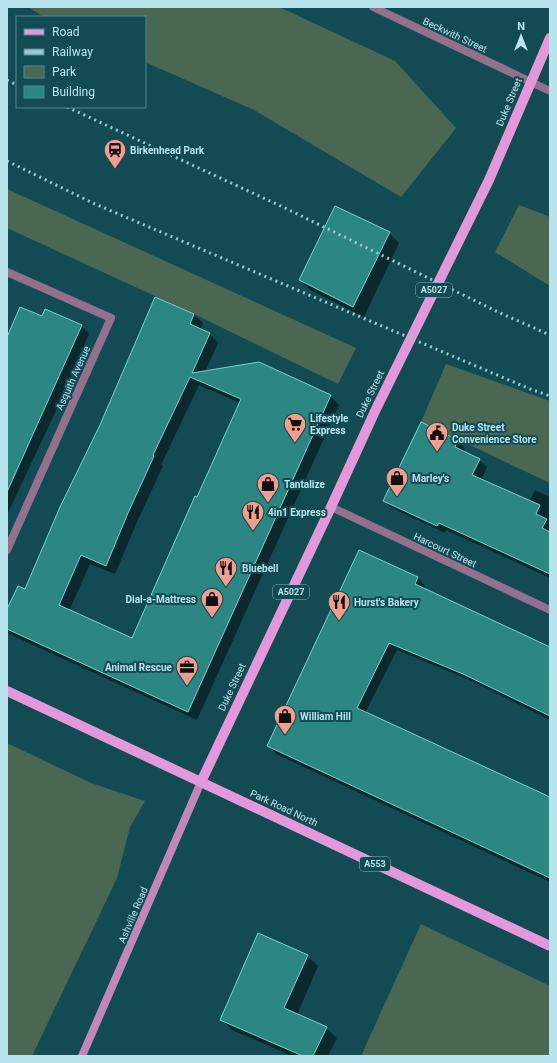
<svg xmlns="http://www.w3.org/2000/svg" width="557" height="1063" font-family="Roboto,sans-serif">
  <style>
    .green { fill: #4a6851 }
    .shadow { fill: #0007; fill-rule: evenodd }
    .building { fill: #2c8682; stroke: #6fd6d1; fill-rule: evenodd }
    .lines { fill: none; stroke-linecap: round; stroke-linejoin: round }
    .street { stroke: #94708f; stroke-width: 8 }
    .secondary { stroke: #c187b9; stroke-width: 8 }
    .primary { stroke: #e399d9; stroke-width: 10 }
    .rail { stroke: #99c8d1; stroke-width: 3; stroke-dasharray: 2 4; stroke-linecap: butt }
    .labels { text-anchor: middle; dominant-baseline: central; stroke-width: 4; stroke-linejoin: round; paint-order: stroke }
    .shield { fill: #134b55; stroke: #86b6bf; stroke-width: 1 }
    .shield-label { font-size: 9px; font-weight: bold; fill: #b7e4ed }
    .street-label { font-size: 10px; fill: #b7e4ed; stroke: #134b55 }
    .poi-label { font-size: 10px; font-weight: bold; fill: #b7e4ed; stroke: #134b55; text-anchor: start }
  </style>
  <rect width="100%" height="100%" fill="#134b55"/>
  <path class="green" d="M28 7H279L395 61 456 128 401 197 254 110 145 62V17H44Z
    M7 189 356 348 338 384 194 314 7 228Z
    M519 205 550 217V286L495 252Z
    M446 364 550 401V483L421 422Z
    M7 743 91 783 145 801 130 827 117 878 32 1056H7Z
    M421 924 550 986V1056H361Z"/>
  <path class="shadow" d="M389 233 399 243 364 317 310 290 300 280Z
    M45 311 82 326 89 334 54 415 7 515V338L42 318Z
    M194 315 203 323 200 330 210 334 218 343 205 372 330 396 339 405 197 720 9 634 7 632V611L25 590ZM199 385 240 403 132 639 69 611 90 564 115 574 137 522 163 466 161 465Z
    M421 423 458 441 465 449 464 452 479 460 487 467 481 480 529 502 535 490 550 497V578L446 530 445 533 392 508 384 501Z
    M360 551 418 578 425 586 424 589 550 648V720L472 681 397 650 365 713 550 799V882L276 754 269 746Z
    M307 956 318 966 297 1015 326 1028 337 1038 328 1056H292L232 1030 222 1020Z"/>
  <path class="building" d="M335 206 390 232 353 307 299 280Z
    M155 297 194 314 190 324 210 333 192 373 259 362 331 395 188 712 7 629V609L18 586 25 589 60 507 100 425ZM190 377 241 399 197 497 195 496 132 638 59 605 81 555 106 566 128 513 154 456 153 455Z
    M20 307 42 316 45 309 82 325 7 492V337Z
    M421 422 458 440 455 447 480 459 472 475 540 505 536 514 547 519 542 528 550 532V574L439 523 437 526 383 501Z
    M359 550 418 577 415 584 550 647V716L463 674 389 643 357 708 550 797V878L267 746Z
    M258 933 308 955 284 1008 327 1027 313 1056H303L220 1020Z"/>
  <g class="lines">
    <path class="street" d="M373 7 550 91
      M7 272 111 318 7 550
      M331 507 550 610"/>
    <path class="secondary" d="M82 1056 201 782"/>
    <path class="primary" d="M7 691 550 946
      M201 782 331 507 376 409 489 180 550 38"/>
    <path class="rail" d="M7 80 17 85
      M67 107 285 208 498 312 550 335
      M7 161 95 204 530 389 550 396"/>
  </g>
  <defs>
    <g id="station-pin" transform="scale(1.15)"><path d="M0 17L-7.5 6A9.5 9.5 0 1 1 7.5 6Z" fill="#f49d8d" stroke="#134b55"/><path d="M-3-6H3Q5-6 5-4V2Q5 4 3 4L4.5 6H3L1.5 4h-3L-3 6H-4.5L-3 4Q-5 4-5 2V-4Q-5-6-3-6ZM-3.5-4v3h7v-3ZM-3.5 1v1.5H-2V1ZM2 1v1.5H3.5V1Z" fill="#111"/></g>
    <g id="supermarket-pin" transform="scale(1.15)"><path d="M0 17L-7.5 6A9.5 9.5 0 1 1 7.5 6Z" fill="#f49d8d" stroke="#134b55"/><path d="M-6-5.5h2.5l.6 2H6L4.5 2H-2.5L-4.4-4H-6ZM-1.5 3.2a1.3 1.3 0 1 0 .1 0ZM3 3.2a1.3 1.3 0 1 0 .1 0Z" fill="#111"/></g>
    <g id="civic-pin" transform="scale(1.15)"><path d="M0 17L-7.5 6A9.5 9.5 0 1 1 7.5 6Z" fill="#f49d8d" stroke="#134b55"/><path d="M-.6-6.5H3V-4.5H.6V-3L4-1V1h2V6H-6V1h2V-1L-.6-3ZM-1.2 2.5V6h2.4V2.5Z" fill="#111"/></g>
    <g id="shop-pin" transform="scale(1.15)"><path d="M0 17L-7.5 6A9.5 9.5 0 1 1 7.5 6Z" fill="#f49d8d" stroke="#134b55"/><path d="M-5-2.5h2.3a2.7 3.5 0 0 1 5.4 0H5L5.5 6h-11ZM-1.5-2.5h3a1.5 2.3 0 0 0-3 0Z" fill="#111"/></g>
    <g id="restaurant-pin" transform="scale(1.15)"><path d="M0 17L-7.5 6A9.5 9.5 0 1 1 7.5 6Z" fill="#f49d8d" stroke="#134b55"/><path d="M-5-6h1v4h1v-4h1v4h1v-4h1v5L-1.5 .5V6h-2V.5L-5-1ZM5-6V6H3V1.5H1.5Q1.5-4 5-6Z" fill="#111"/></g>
    <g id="office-pin" transform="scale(1.15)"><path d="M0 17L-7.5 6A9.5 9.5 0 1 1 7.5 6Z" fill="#f49d8d" stroke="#134b55"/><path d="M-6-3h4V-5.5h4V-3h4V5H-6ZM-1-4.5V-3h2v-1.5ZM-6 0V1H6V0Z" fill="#111"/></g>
  </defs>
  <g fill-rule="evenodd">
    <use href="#station-pin" x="115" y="150"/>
    <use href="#supermarket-pin" x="295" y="424"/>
    <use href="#civic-pin" x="437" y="433"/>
    <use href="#shop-pin" x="397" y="478"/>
    <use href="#shop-pin" x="268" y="484"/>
    <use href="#restaurant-pin" x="253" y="512"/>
    <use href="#restaurant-pin" x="226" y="568"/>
    <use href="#shop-pin" x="212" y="599"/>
    <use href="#restaurant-pin" x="339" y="602"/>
    <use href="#office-pin" x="187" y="667"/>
    <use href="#shop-pin" x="285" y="716"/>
  </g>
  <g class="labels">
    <g class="shield">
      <rect x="416" y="283" width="36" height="14" rx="3"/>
      <rect x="273" y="585" width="36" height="14" rx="3"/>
      <rect x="360" y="857" width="30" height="14" rx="3"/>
    </g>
    <g class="shield-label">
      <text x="434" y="290">A5027</text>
      <text x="291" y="592">A5027</text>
      <text x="375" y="864">A553</text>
    </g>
    <g class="street-label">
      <text transform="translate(455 35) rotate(25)">Beckwith Street</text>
      <text transform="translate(509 102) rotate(-67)">Duke Street</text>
      <text transform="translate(73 378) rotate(-66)">Asquith Avenue</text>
      <text transform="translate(370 394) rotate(-64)">Duke Street</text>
      <text transform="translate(445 550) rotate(25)">Harcourt Street</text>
      <text transform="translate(232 687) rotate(-65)">Duke Street</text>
      <text transform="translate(284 808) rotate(25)">Park Road North</text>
      <text transform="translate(133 915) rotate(-67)">Ashville Road</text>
    </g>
    <g class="poi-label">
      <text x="130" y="150">Birkenhead Park</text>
      <text x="310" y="418">Lifestyle<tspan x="310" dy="12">Express</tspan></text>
      <text x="452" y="427">Duke Street<tspan x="452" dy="12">Convenience Store</tspan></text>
      <text x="412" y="478">Marley's</text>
      <text x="284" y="484">Tantalize</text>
      <text x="268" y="512">4in1 Express</text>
      <text x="242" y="568">Bluebell</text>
      <text x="196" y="599" text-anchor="end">Dial-a-Mattress</text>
      <text x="354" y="602">Hurst's Bakery</text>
      <text x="172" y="667" text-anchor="end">Animal Rescue</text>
      <text x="300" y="716">William Hill</text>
    </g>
  </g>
  <rect width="557" height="1063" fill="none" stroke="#b7e4ed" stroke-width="16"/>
  <rect x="16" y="16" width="130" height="92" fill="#134b55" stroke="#558892"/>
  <rect x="24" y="29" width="20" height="6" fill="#e399d9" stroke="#558892"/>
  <text x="52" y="36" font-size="12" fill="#b7e4ed">Road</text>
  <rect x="24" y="49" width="20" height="6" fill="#99c8d1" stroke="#558892"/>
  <text x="52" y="56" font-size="12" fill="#b7e4ed">Railway</text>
  <rect x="24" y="66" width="20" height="12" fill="#4a6851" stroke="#558892"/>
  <text x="52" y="76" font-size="12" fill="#b7e4ed">Park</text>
  <rect x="24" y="86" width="20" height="12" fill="#2c8682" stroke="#558892"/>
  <text x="52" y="96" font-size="12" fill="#b7e4ed">Building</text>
  <g transform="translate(521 36)" stroke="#134b55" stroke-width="3" paint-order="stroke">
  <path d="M0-3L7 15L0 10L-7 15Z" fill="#b7e4ed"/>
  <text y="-6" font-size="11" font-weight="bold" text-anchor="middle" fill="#b7e4ed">N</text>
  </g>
</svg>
